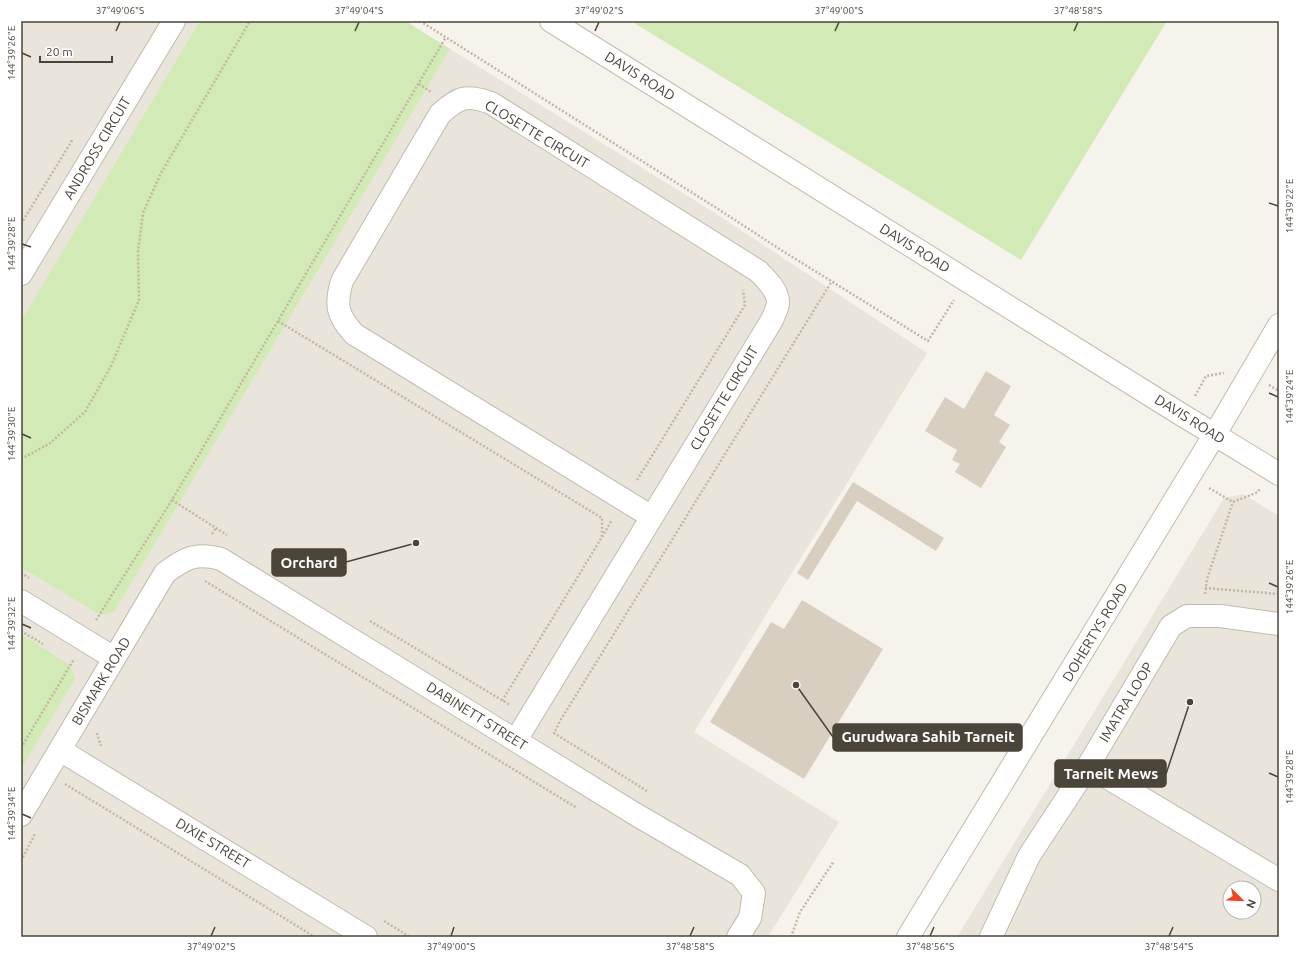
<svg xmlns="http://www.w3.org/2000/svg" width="1300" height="958" font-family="Ubuntu,sans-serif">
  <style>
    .residential { fill: #eae5da; fill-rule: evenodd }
    .green { fill: #d2eab5 }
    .building { fill: #d8cfc1 }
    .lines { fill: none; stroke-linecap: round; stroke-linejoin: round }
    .minor-casing { stroke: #c2bbae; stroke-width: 24 }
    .path { stroke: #c4b79f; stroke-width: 2.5; stroke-dasharray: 2 2; stroke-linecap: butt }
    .minor { stroke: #fff; stroke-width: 22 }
    .ticks { fill: none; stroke: #4b4439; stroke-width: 1.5 }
    .labels { text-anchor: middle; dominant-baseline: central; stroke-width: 3; stroke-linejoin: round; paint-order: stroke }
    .street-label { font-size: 14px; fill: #4b4439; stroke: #fff }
    .leader { fill: none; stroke: #4b4439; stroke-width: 1.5 }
    .callout-dot { fill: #4b4439; stroke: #fff; stroke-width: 1.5 }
    .callout { fill: #4b4439; stroke: #4b4439; stroke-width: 1.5 }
    .callout-label { font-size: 15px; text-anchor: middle; font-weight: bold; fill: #fff }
    .neatline { fill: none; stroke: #4b4439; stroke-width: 1.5 }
    .ticks-label { font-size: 10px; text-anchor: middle; fill: #4b4439 }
  </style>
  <rect width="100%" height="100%" fill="#f6f3ec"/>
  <path class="residential" d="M21 21H405L715 213 927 353 694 732 839 822 768 937H21Z
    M1243 494 1279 516V937H957L1224 498ZM1230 888H1254V912H1230Z"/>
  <path class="green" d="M200 21H405L450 49 114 612 100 615 21 567V321Z
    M631 21H1167L1021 260Z
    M21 634 70 665 75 679 21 769Z"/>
  <path class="building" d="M986 371 1011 386 994 415 1010 425 999 442 1006 447 981 488 955 472 960 464 952 460 957 450 925 431 945 397 964 409Z
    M853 482 944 538 936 551 857 501 808 580 797 573Z
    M802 600 883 649 804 779 710 722 771 622 784 629Z"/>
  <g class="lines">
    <g class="minor-casing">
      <path id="minor" d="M551 21 1174 410 1279 474
        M21 274 174 21
        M21 601 114 658
        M516 740 772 320C774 315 777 309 778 304 779 291 766 279 758 271L491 103C466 94 459 97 440 114L342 281C335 305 337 315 354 334L652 517
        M60 750 366 937
        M1088 766 1279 880
        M21 815 165 573C185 558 196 552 221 559L635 814 740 875 754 893 750 918 738 937
        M908 937 1215 434 1279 325
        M991 937 1029 856 1088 766 1171 626 1187 616H1220L1279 624"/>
    </g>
    <path class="path" d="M420 21 718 209 781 250 928 341 954 300
      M419 84 431 92
      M21 224 73 139
      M278 321 602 518V537L502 701
      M1269 385 1279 391
      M1195 396 1206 376 1224 373
      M21 459 49 444 85 412 111 366 139 300 138 252 143 213 161 173 250 21
      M637 480 745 305 743 290
      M1209 488 1233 502
      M172 500 227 535
      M1233 502 1258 492 1260 488
      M212 534 216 528
      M602 537 612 520
      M21 573 29 578
      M205 581 577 808
      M1205 588 1279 594
      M1205 594 1207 579 1233 502
      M96 620 172 500 446 37
      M370 621 510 705
      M21 631 43 644
      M97 733 101 746
      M21 748 74 659
      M65 784 315 937
      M647 791 554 733 560 721 832 281
      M21 861 35 834
      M384 921 410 937
      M791 937 800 912 834 861"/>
    <use href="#minor" class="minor"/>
  </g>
  <path class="ticks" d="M116 31 120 22M355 31 359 22M595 31 599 22M835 31 839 22M1074 31 1078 22M22 53 31 57M1269 203 1278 206M22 244 31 247M1269 393 1278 397M22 434 31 438M1269 583 1278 587M22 624 31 628M1269 773 1278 777M22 814 31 818M211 936 215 927M451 936 454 927M690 936 694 927M930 936 934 927M1169 936 1173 927"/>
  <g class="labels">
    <g class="street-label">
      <text transform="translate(640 76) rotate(32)">DAVIS ROAD</text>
      <text transform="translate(537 134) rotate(31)">CLOSETTE CIRCUIT</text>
      <text transform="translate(97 148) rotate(-59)">ANDROSS CIRCUIT</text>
      <text transform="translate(915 248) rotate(32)">DAVIS ROAD</text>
      <text transform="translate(724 398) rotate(-59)">CLOSETTE CIRCUIT</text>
      <text transform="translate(1190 419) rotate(32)">DAVIS ROAD</text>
      <text transform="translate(1095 632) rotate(-59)">DOHERTYS ROAD</text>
      <text transform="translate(101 681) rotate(-59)">BISMARK ROAD</text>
      <text transform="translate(1126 702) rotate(-59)">IMATRA LOOP</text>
      <text transform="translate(477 716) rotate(32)">DABINETT STREET</text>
      <text transform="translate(213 843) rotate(31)">DIXIE STREET</text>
    </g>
  </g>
  <path class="leader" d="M416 543L346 562M796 685L833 737M1190 702L1166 774"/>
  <g class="callout-dot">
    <circle cx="416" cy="543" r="4"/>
    <circle cx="796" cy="685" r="4"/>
    <circle cx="1190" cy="702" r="4"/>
  </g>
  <g class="callout">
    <rect x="272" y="549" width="74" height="27" rx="4"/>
    <rect x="833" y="724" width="189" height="27" rx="4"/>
    <rect x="1055" y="760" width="111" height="27" rx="4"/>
  </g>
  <g class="callout-label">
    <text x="309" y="568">Orchard</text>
    <text x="928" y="742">Gurudwara Sahib Tarneit</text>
    <text x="1111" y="779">Tarneit Mews</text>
  </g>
  <rect width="1300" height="958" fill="none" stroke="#ffffff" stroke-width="44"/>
  <g transform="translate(1242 900) rotate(113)"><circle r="19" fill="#ffffff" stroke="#b7b4b0"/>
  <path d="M0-3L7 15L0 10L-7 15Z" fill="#fc3f1d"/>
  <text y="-6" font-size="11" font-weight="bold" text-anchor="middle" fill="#4b4439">N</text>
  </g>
  <path d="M40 56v6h72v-6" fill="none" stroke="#4b4439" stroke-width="2"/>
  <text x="46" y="56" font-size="12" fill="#4b4439" stroke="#ffffff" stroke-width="3" paint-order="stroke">20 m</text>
  <rect x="22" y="22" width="1256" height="914" class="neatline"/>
  <g class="ticks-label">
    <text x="120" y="14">37°49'06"S</text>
    <text x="359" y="14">37°49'04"S</text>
    <text x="599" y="14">37°49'02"S</text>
    <text x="839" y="14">37°49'00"S</text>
    <text x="1078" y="14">37°48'58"S</text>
    <text transform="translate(11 53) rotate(-90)" y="4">144°39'26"E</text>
    <text transform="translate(1289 206) rotate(-90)" y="4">144°39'22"E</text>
    <text transform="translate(11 244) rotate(-90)" y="4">144°39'28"E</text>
    <text transform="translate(1289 397) rotate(-90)" y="4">144°39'24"E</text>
    <text transform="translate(11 434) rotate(-90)" y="4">144°39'30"E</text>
    <text transform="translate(1289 587) rotate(-90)" y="4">144°39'26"E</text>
    <text transform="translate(11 624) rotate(-90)" y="4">144°39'32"E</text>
    <text transform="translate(1289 777) rotate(-90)" y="4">144°39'28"E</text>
    <text transform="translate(11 814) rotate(-90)" y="4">144°39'34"E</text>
    <text x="211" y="950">37°49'02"S</text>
    <text x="451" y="950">37°49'00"S</text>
    <text x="690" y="950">37°48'58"S</text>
    <text x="930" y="950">37°48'56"S</text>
    <text x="1169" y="950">37°48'54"S</text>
  </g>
</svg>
